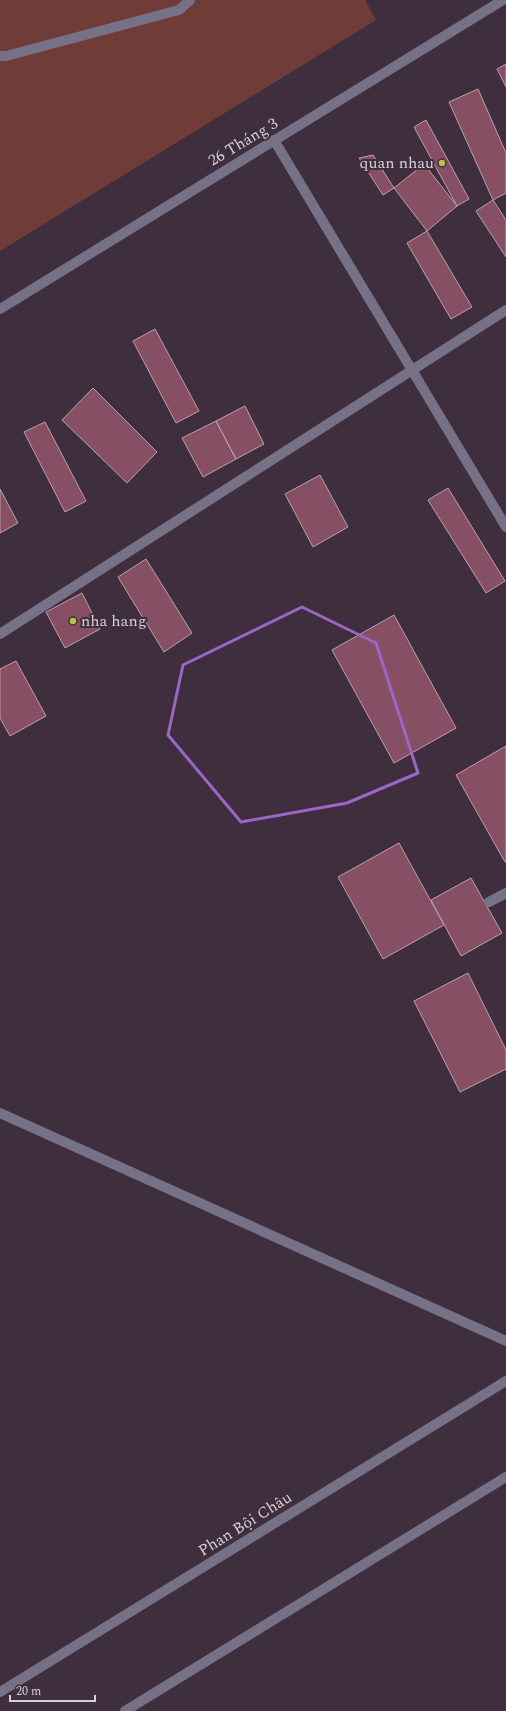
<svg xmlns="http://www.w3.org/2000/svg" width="506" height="1711" font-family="Spectral,serif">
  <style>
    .green { fill: #703c38 }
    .building { fill: #864f63; stroke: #bca0a9 }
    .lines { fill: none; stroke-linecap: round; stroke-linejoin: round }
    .minor { stroke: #777187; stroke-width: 10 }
    .marked { fill: none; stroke: #9c65c8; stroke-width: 3; stroke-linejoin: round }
    .poi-dot { fill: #bac045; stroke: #3f2f3e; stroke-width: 1.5 }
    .labels { text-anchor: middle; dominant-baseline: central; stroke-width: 4; stroke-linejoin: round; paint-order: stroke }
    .street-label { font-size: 16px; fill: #d9cfd9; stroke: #3f2f3e }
    .poi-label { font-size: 16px; fill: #d9cfd9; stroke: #3f2f3e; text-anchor: end }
  </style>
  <rect width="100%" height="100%" fill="#3f2f3e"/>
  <path class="green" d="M0 0H365L376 20 0 251Z"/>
  <path class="building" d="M506 64V87L497 69Z
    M478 89 506 153V193L493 200 449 102Z
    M426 120 469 199 457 206 414 127Z
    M373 155 394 188 383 195 359 158Z
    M424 164 457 206 427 231 394 188Z
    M493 200 506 220V257L476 211Z
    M427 231 472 307 451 319 407 243Z
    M155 329 199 411 176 423 133 341Z
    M93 388 157 452 127 483 62 420Z
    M245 406 264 444 236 459 216 421Z
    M216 421 236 459 203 477 182 438Z
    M45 422 86 501 65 512 24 432Z
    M320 475 348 527 313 547 285 494Z
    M448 488 505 581 486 593 428 500Z
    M0 489 18 523 0 533Z
    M146 559 192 633 164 652 118 577Z
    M82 593 100 629 65 648 46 612Z
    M394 615 456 728 394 763 332 650Z
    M16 661 46 716 10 736 0 718V669Z
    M506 746V862H505L456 775Z
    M399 843 444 925 383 959 338 877Z
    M471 878 502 933 461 956 431 900Z
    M468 973 506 1050V1069L460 1092 414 1001Z"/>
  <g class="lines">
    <path class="minor" d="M0 56H6L179 10 190 0
      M274 140 506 527
      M0 309 503 0
      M0 634 506 310
      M489 902 506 893
      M0 1113 506 1341
      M0 1692 506 1381
      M125 1711 506 1477"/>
  </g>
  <path class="marked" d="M302 607 376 643 418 773 347 803 241 822 168 735 183 665Z"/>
  <g class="poi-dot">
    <circle cx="442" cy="163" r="4"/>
    <circle cx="73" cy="621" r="4"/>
  </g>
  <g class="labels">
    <g class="street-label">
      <text transform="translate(243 142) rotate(-31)">26 Tháng 3</text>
      <text transform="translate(245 1524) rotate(-32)">Phan Bội Châu</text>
    </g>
    <g class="poi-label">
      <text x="434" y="163">quan nhau</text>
      <text x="81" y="621" text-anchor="start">nha hang</text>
    </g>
  </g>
  <path d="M10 1695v6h85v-6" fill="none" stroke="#d9cfd9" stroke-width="2"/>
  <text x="16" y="1695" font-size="12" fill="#d9cfd9" stroke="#3f2f3e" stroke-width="3" paint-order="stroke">20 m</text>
</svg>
